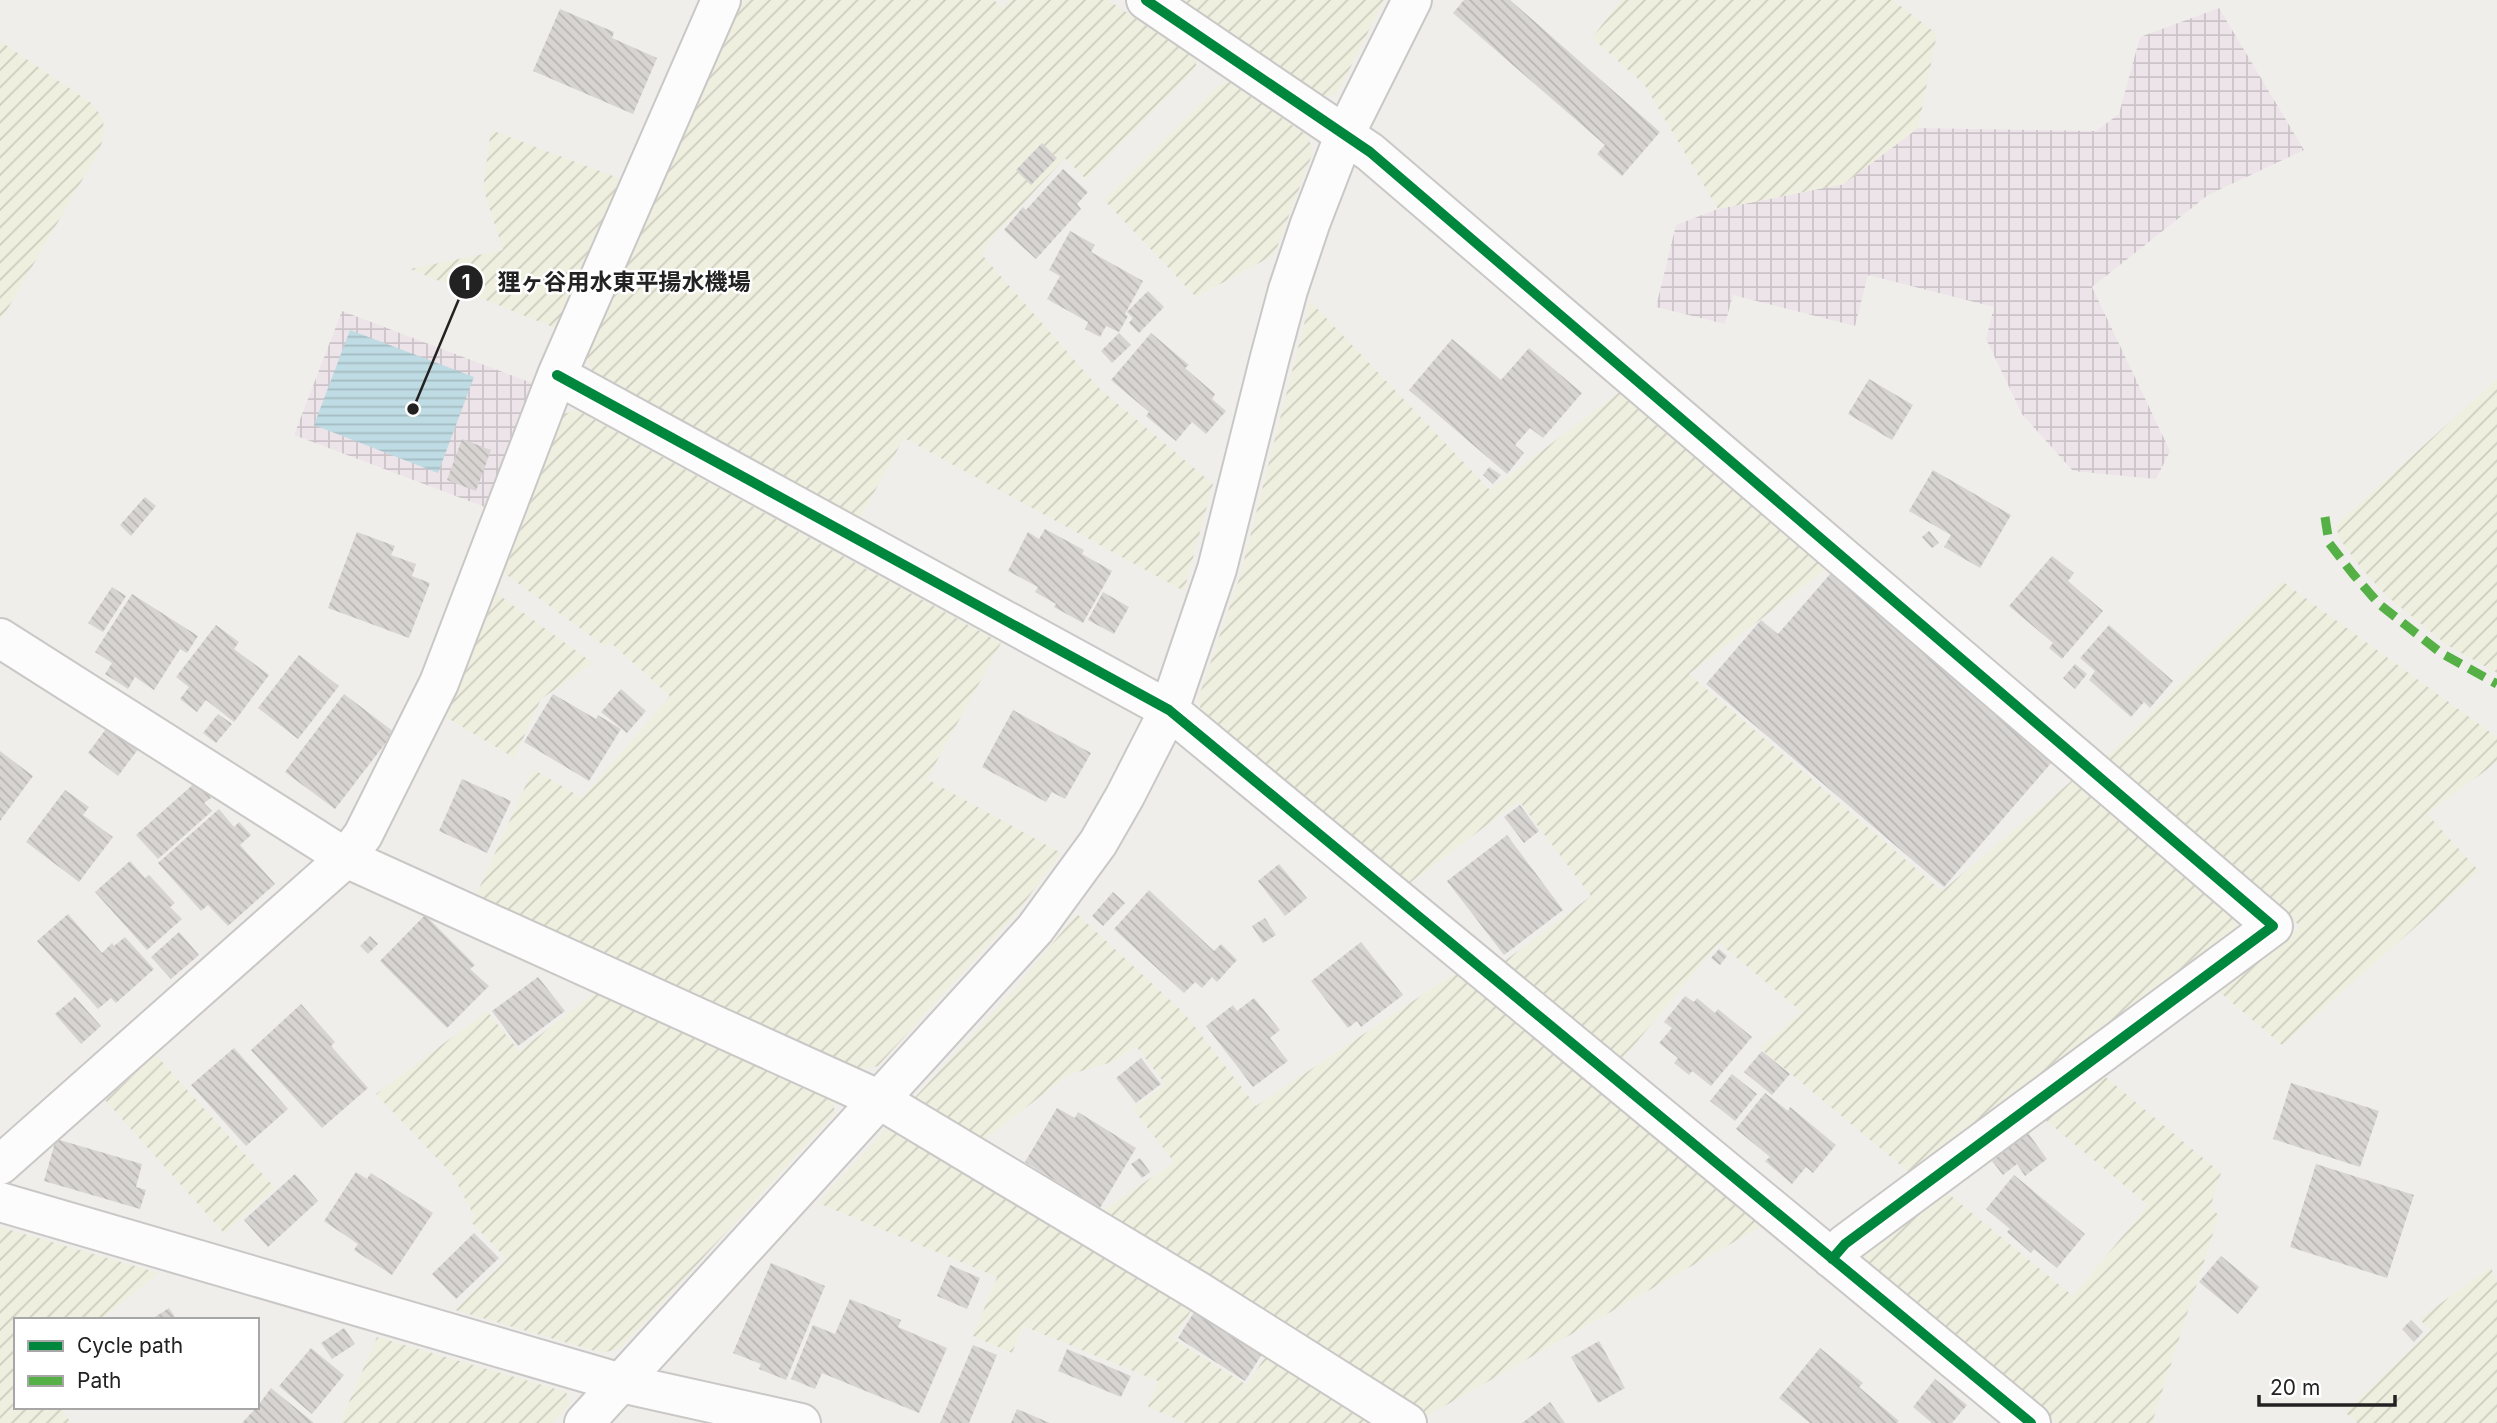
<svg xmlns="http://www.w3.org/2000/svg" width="2497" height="1423" font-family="Inter,'Noto Sans JP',sans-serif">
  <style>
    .industrial { fill: url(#industrial-grid) }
    .farmland { fill: url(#farmland-furrows) }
    .water { fill: url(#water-rules) }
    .building { fill: url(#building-back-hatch) }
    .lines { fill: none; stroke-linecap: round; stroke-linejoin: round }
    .minor-casing { stroke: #c9c8c7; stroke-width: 42 }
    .minor { stroke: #fdfcfc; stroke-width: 38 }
    .quiet { stroke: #55b145; stroke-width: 9; stroke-dasharray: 18 9; stroke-linecap: butt }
    .cycleway-casing { stroke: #fff; stroke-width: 15 }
    .cycleway { stroke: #00873e; stroke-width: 10 }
    .leader { fill: none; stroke: #222; stroke-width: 2.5 }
    .callout-dot { fill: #222; stroke: #fff; stroke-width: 2.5 }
    .mark-label { font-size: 21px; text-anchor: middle; font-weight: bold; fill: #fff }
    .callout-label { font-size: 23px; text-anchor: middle; font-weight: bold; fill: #222; stroke: #fff; stroke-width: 5; stroke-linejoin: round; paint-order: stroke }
  </style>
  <defs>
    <pattern id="industrial-grid" width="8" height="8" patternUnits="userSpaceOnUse" patternTransform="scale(1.75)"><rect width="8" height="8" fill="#ede4e9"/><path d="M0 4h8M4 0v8" fill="none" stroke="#cbc3c8"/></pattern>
    <pattern id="farmland-furrows" width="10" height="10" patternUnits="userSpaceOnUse" patternTransform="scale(1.75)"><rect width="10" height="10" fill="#efefdf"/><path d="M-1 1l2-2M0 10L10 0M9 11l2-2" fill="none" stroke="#cdcdbf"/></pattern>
    <pattern id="water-rules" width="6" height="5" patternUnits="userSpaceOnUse" patternTransform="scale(1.75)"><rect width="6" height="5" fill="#bfdbe3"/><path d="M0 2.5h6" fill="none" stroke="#a4bcc2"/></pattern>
    <pattern id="building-back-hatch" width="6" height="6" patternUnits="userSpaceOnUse" patternTransform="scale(1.75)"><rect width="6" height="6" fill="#d7d4d2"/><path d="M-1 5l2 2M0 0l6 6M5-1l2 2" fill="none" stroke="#b8b6b4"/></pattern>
  </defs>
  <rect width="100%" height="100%" fill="#f0eeeb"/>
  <path class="industrial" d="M2219 8 2304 150 2208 195 2092 287 2170 451 2156 479 2073 471 2022 414 1986 339 1994 307 1868 275 1855 326 1733 295 1725 324 1656 307 1676 225 1718 209 1844 184 1918 128 2096 131 2119 114 2140 37Z
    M342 311 532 383 485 507 294 435Z"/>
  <path class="farmland" d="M744 0H994L1002 8 1010 0H1108L1196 59V68L1086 179 1065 158 990 240 983 256 1099 388 1213 484 1184 591 904 438 860 518 592 372 587 357Z
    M1181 0H1384L1337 94 1324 97Z
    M1621 0H1893L1937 34 1918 128 1844 184 1718 209 1644 84 1592 38Z
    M0 41 91 103 103 118 104 136 99 151 0 322Z
    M1230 82 1308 136 1313 152 1274 255 1196 297 1104 200 1220 84Z
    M491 130 621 179 555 328 410 269 503 250 483 188Z
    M1310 301 1490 490 1621 391 1828 568 1689 674 1942 891 2075 778 2238 918 2237 931 1911 1174 1760 1048 1802 1012 1719 943 1620 1062 1502 963 1591 896 1519 801 1407 885 1203 717 1198 699 1240 576Z
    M2497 379V673L2447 645 2387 596 2361 568 2339 538 2336 525Z
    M577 410 1001 643 927 779 1061 853 1016 914 878 1066 862 1069 476 895 533 769 582 798 670 696 611 643 606 647 504 573 564 414Z
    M2282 581 2497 737V762L2427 814 2479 871 2282 1045 2216 989 2300 926 2105 759Z
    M496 593 593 663 541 699 514 758 446 717 458 691Z
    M1077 914 1185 1014 1256 1106 1458 971 1764 1225 1420 1420 1094 1217 1174 1162 1133 1109 1165 1084 1136 1046 1115 1061 1068 1075 976 1146 908 1105 1018 985Z
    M595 993 833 1100 835 1113 621 1348 602 1353 455 1310 507 1259 470 1221 474 1216 453 1175 376 1094 487 1011 519 1051Z
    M156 1055 275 1188 224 1233 105 1100Z
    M2102 1074 2221 1173 2210 1208 2219 1215 2152 1423H2057L1864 1264 1865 1251 1945 1191 2073 1296 2148 1205 2043 1118Z
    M894 1120 1196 1303 1173 1339 1247 1385 1270 1349 1387 1423H1186L1148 1407 1158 1381 1023 1326 1012 1353 973 1336 997 1277 818 1203Z
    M0 1227 159 1273 100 1320H16V1407H60L71 1423H0Z
    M2491 1267 2497 1283V1423H2357L2345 1412 2431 1330 2419 1319Z
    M377 1337 566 1392 570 1404 552 1423H340Z"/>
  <path class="water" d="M350 330 474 377 438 473 314 425Z"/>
  <path class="building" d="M1464 0H1510L1660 132 1622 176 1597 154 1605 145 1453 13Z
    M560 9 614 32 612 38 657 58 633 114 533 71Z
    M1042 143 1057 158 1031 185 1016 170Z
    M1063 169 1088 192 1077 204 1081 209 1036 259 1004 230 1023 207 1026 210Z
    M1070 231 1095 245 1091 252 1143 281 1125 314 1128 316 1119 332 1106 326 1100 337 1085 329 1088 322 1047 299 1060 276 1049 270Z
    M1148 291 1164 307 1139 333 1129 323 1133 318 1127 312Z
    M1119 333 1131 345 1112 363 1101 351Z
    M1151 333 1189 365 1185 368 1215 394 1212 399 1226 411 1206 434 1192 422 1176 441 1146 416 1149 412 1111 380Z
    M1452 339 1501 380 1529 348 1582 393 1543 438 1530 428 1515 445 1524 453 1507 474 1409 390Z
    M1869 379 1913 405 1892 440 1848 414Z
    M462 439 491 450 476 491 447 480Z
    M1489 467 1501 475 1493 484 1483 475Z
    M1933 470 2011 515 1980 568 1944 547 1951 535 1909 511Z
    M145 497 156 506 131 536 120 525Z
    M1045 529 1084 550 1082 554 1112 571 1083 623 1054 607 1056 604 1035 592 1038 587 1008 571 1028 532 1039 539Z
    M1929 531 1939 543 1932 548 1922 537Z
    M357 532 395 546 391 555 416 564 412 576 430 583 409 638 328 608Z
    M2052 556 2074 573 2068 581 2103 611 2062 659 2049 648 2053 643 2009 606Z
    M1831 573 2052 762 1944 887 1706 684 1761 620 1778 634Z
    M112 587 126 596 103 632 88 623Z
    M1103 592 1129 607 1114 634 1088 620Z
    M132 594 198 636 187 653 180 649 154 690 135 677 128 689 105 674 112 663 95 652Z
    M216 625 239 642 234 649 269 675 234 722 206 700 197 712 180 699 189 687 176 677Z
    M2109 625 2173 681 2150 708 2144 702 2131 717 2089 680 2095 671 2080 658Z
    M299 655 339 686 298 739 258 708Z
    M2075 664 2087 674 2075 689 2063 678Z
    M621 689 646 711 627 733 601 712Z
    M344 694 394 732 335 809 285 772Z
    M553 694 596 719 598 715 621 729 589 781 524 742Z
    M1013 710 1091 753 1065 799 1052 792 1046 802 982 767Z
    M218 714 232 724 216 743 203 733Z
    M109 725 139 748 118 776 88 753Z
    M0 751 33 776 0 821Z
    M462 779 511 801 487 853 439 831Z
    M197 781 211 798 204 803 212 811 158 859 136 835Z
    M65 790 89 807 83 815 113 837 79 882 26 842Z
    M1520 805 1539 831 1524 843 1504 817Z
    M219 809 234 827 239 822 251 835 240 845 275 884 228 926 208 905 201 911 158 863Z
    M1507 835 1563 910 1504 955 1447 881Z
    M130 861 145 878 149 875 175 903 170 907 182 919 147 950 95 892Z
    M1279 864 1307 898 1285 916 1258 881Z
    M1149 890 1214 951 1221 944 1237 960 1217 982 1212 977 1202 988 1195 982 1184 993 1114 929Z
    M1113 892 1125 903 1103 926 1092 916Z
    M68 914 102 953 112 943 114 946 125 937 154 969 116 1003 111 998 98 1009 37 941Z
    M425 915 475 965 470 969 489 986 447 1028 380 961Z
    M1265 918 1276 935 1263 943 1252 926Z
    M179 932 199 955 171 979 151 957Z
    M370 936 378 944 368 954 360 946Z
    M1361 942 1403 995 1361 1027 1357 1021 1348 1028 1311 981Z
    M1719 949 1727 956 1720 965 1711 958Z
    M538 977 565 1011 518 1046 492 1011Z
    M1685 996 1694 1002 1697 998 1715 1013 1718 1009 1752 1037 1711 1086 1692 1071 1689 1075 1674 1063 1678 1058 1659 1043 1672 1028 1664 1022Z
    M75 997 101 1026 81 1044 55 1014Z
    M1254 998 1280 1030 1270 1038 1288 1061 1253 1087 1206 1026 1233 1005 1237 1011Z
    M301 1004 335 1042 331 1046 368 1088 322 1128 251 1050Z
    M234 1048 288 1109 246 1146 191 1085Z
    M1762 1051 1790 1074 1772 1095 1744 1072Z
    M1141 1058 1161 1084 1136 1103 1116 1078Z
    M1732 1074 1757 1094 1735 1121 1710 1101Z
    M2291 1083 2379 1111 2360 1167 2273 1139Z
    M1765 1093 1788 1111 1790 1107 1836 1145 1813 1173 1806 1167 1792 1184 1765 1161 1770 1157 1736 1129Z
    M1057 1108 1075 1118 1078 1112 1136 1148 1100 1208 1025 1162Z
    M2028 1133 2047 1159 2025 1176 2017 1164 2003 1175 1992 1161Z
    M56 1139 142 1164 136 1187 146 1190 140 1209 44 1181Z
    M1140 1158 1150 1172 1142 1178 1131 1164Z
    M2316 1164 2414 1195 2387 1278 2290 1247Z
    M356 1172 367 1179 371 1173 433 1213 392 1275 354 1250 358 1244 324 1221Z
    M295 1174 318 1201 268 1247 244 1220Z
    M2014 1175 2085 1234 2057 1268 2034 1249 2031 1253 2007 1232 2010 1229 1986 1209Z
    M474 1233 499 1258 456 1299 432 1274Z
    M2221 1256 2259 1287 2238 1314 2199 1282Z
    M771 1263 825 1286 786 1380 759 1369 761 1364 733 1353Z
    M950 1265 980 1278 967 1309 937 1296Z
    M850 1299 901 1320 898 1327 947 1348 919 1413 822 1373 815 1389 791 1379 813 1325 835 1334Z
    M169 1308 177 1320H150Z
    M1196 1309 1264 1351 1245 1381 1178 1338Z
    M2411 1320 2423 1332 2414 1342 2402 1329Z
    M344 1328 355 1344 332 1359 321 1343Z
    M1599 1341 1625 1388 1598 1403 1571 1357Z
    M973 1345 997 1355 969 1423H940Z
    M311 1348 344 1375 312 1414 279 1386Z
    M1820 1348 1863 1383 1859 1387 1899 1421 1897 1423H1810L1779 1398Z
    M1067 1349 1131 1376 1121 1397 1058 1371Z
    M1935 1379 1967 1405 1952 1423H1932L1913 1407Z
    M271 1388 314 1423H242L257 1407Z
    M1550 1402 1565 1423H1522Z
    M1017 1409 1050 1423H1011Z"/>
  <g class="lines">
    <g class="minor-casing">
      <path id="minor" d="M1146 0 1370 152 2273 926 1845 1244 1832 1259
        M557 375 1169 710 2031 1423
        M0 638 346 858 880 1100 1198 1291 1407 1423
        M0 1165 346 858 363 835 439 683 557 375 721 0
        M0 1202 621 1383 801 1423
        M584 1423 1035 929 1098 843 1125 796 1169 710 1217 569 1270 357 1288 290 1310 224 1344 136 1412 0"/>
    </g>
    <use href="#minor" class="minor"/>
    <path class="quiet" d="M2325 517 2329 543 2353 574 2379 604 2441 653 2497 684"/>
    <g class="cycleway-casing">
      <path id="cycleway" d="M1146 0 1370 152 2273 926 1845 1244 1832 1259
        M557 375 1169 710 2031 1423"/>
    </g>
    <use href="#cycleway" class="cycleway"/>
  </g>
  <path class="leader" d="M413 409L466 282"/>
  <g class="callout-dot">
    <circle cx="413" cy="409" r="7"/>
    <circle cx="466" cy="282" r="18"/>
  </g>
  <g class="mark-label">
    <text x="466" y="290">1</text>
  </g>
  <g class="callout-label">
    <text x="624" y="290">狸ヶ谷用水東平揚水機場</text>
  </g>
  <rect x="14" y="1318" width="245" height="91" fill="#ffffff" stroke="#a7a7a7" stroke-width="2"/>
  <rect x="28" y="1341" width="35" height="10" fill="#00873e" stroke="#a7a7a7" stroke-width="2"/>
  <text x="77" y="1353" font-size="21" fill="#222222">Cycle path</text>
  <rect x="28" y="1376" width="35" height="10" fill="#55b145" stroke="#a7a7a7" stroke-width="2"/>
  <text x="77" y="1388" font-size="21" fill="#222222">Path</text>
  <path d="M2259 1395v10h136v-10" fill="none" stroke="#222222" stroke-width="3.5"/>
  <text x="2270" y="1395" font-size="21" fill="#222222" stroke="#ffffff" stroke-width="5" paint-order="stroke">20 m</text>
</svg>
